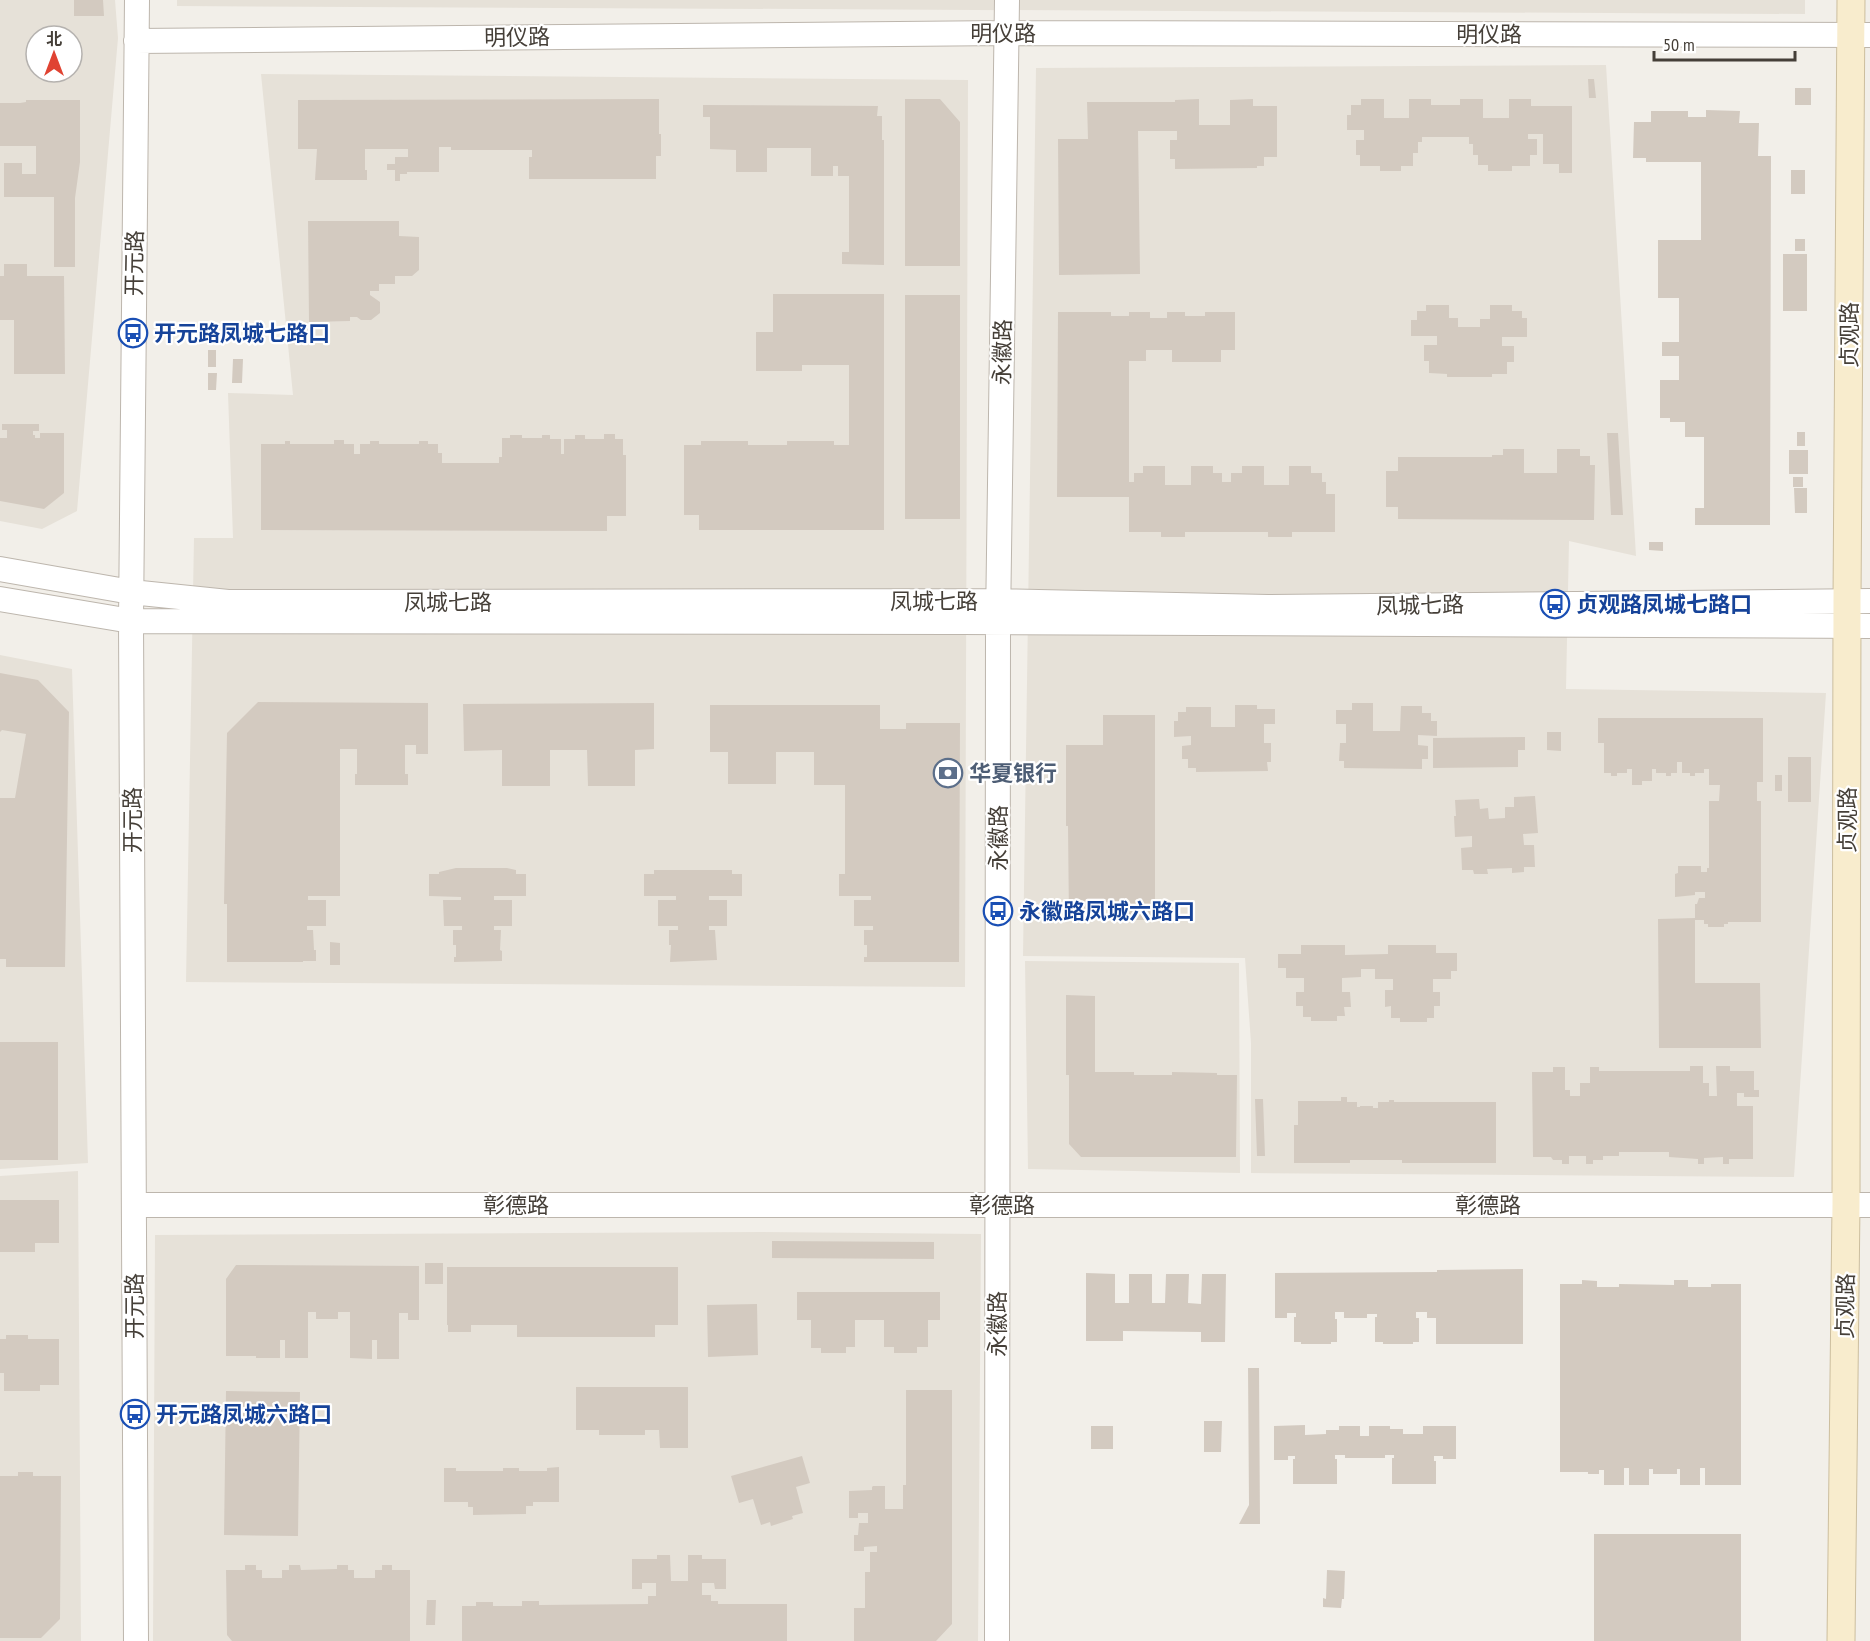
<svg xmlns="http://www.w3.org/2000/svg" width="1870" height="1641" font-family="'PT Sans Narrow','Noto Sans SC',sans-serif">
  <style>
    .residential { fill: #e6e1d8; fill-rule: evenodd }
    .building { fill: #d3cac0 }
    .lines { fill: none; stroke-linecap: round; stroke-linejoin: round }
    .tertiary-casing { stroke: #bdb6ad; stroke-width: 26 }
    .secondary-casing { stroke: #ccbe9e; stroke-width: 29 }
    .tertiary { stroke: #fff; stroke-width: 24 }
    .secondary { stroke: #f8eccd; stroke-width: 27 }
    .labels { text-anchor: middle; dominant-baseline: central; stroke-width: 4.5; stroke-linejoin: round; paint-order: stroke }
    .street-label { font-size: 22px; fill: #453f38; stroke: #fff }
    .transit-label { font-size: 22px; font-weight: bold; fill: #164399; stroke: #fff; text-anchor: start }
    .service-label { font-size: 22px; font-weight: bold; fill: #4e5e75; stroke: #fff; text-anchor: start }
  </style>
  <rect width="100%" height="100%" fill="#f2efe9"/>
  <path class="residential" d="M0 0H115L118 38 77 511 42 529 0 521ZM36 36H72V72H36Z
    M177 0H1805V14L177 6Z
    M1606 65 1636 556 1569 541 1566 689 1826 693 1794 1177 1251 1173V1043L1245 958 1023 956 1036 68Z
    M261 74 968 80 965 987 186 982 194 538H233L228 393 293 395Z
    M0 655 72 669 88 1163 0 1169Z
    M1025 961 1239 963 1240 1173 1028 1169Z
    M78 1171 81 1641H0V1176Z
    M762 1232 981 1234 978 1641H153L155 1235Z"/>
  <path class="building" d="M74 0H103L104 16H74Z
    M1588 79H1594L1596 98H1589Z
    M1795 88H1811V105H1795Z
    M659 99V134H661V156H656V179H529V157H532V150H451V147H439V172H407V174H400V181H395V170H387V164H395V157H408V149H365V170H367V180H315L317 149H298V100Z
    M905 99H940L960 122V266H905Z
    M1199 99V125H1230V100L1253 99V106H1277V157H1264V166H1257V168L1175 169V159H1170V140H1177V131H1138L1140 274 1059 275 1058 139H1088L1087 102H1175V100Z
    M1361 99H1384V118H1409V99H1431V105H1460V99H1483V118H1509V99H1531V106H1572V173H1559V164H1543V134H1528V139H1537V155H1530V166H1512V171H1488V165H1478V155H1473V144H1469V137H1422V142H1418V153H1413V166H1401V171H1380V166H1360V155H1356V140H1364V130H1347V115H1351V105H1361Z
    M26 100H80V162L75 198V267H54V197H4V163H22V174H36V146H0V103H20L26 102Z
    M703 105 878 106 877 116H882V140H884V265L842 264V252H849V176H838V166H833V176H811V148H767V172H736V150L710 149V117H703Z
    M1706 110 1740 111 1739 123H1759L1758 156H1771L1770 525H1695V508H1704V437H1685V422H1670V418H1660V380H1679V356H1662V342H1679V298H1658V240H1701V162H1646V158H1633L1634 122H1651V111H1688V117H1706Z
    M1791 170H1805V194H1791Z
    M308 221H399V236L419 237V270L412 276H395V284H379V291H370V295L380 302V313L371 320H361L357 317H350V321L309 322Z
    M1795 239H1805V251H1795Z
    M1783 254H1807V311H1783Z
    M4 264H27V276H64L65 374H14V320H0V276H4Z
    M773 294H884V530H699V515H684V445H701V441H748V445H787V441H834V445H849V365H802V371H756V332H773Z
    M905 295H960V519H905Z
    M1426 305H1449V318H1458V327H1480V319H1490V305H1512V311H1522V318H1527V337H1502V346H1514V362H1507V374H1492V377H1447V374L1429 373V361H1424V345H1437V336H1411V320H1417V311H1426Z
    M1058 312H1111V316H1129V312H1150V318H1167V312H1185V316H1205V312H1235V350H1221V362H1172V350H1146V361H1129V482H1134V473H1143V466H1165V485H1191V466H1213V473H1222V482H1231V473H1242V466H1264V485H1289V466H1311V473H1322V482H1326V494H1335V532H1292V537H1268V532H1185V537H1161V532H1129V497H1057Z
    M208 350H216V367H208Z
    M233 359H243L242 383H232Z
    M208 373H217L216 390H208Z
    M2 424H39V431H33V435H35V438H40V433H64V493L44 509 0 501V438H7V430H2Z
    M1797 432H1805V446H1797Z
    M1607 433H1618L1623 515H1611Z
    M604 434H615V439H623V455H626V516H607V531L261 530V444H285V441H290V444H334V440H344V444H354V454H360V444H370V441H379V444H419V441H428V444H438V453H442V463H499V457H502V438H510V435H522V438H542V435H550V439H561V454H564V439H575V435H585V439H604Z
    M1503 449H1524V473H1557V449H1580V456H1590V465H1595L1594 520 1398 519V507H1386V471H1398V457H1492V455H1503Z
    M1789 450H1808V474H1789Z
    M1793 477H1803V487H1793Z
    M1794 488H1807V513H1795Z
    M1649 542H1663V551L1649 550Z
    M0 673 38 680 69 712 65 967H6V959H0V798H15L26 734 2 730 0 732Z
    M258 702 428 703V754H416V745H405V774H408V785H355V774H357V749H340V896H308V900H326V926H307V930H313L314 950H316V961H303V962H227V904H224L227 733Z
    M654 703V749L635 750V786H588L587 750H550V786H502V750L464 751 463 704Z
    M1352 703H1373V731H1400L1401 706H1422V713H1431V721H1437V736L1418 735V745L1428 746V759H1422V769L1344 768V761H1339L1340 743H1346V724H1336V710H1352Z
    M710 705H880V729H906V723H960L959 962H864V957H867V945H864V930H873V926H854V900H871V896H839V874H845V785H814V752H776V784H728V752H710Z
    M1235 705H1257V709H1275V724H1264V743H1271V762H1267L1268 771 1196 772V768H1188V759H1182V746L1191 745V736L1174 737V721H1178V712H1186V707H1211V727H1235Z
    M1103 715H1155V920H1124V902H1093V920H1069L1068 826H1066V745H1103Z
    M1598 718H1763V782H1757V801H1761V922H1728V924H1724V927H1708V924H1704V920H1695V983H1760L1761 1048H1659L1658 919 1695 918V904H1697L1699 898H1705V892H1695V895L1675 897V874L1678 873V866H1701V872H1707V868H1709V801H1719L1720 785H1709V769H1704V773H1695V776H1690V773H1682V762H1677V773H1671V776H1666V773H1656V769H1652V781H1642V785H1632V769H1627V773H1617V776H1611V773H1604V743H1598Z
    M1547 732H1561V751L1547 750Z
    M1525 737V750H1518V767L1433 768V738Z
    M1788 757H1811V802H1788Z
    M1775 775H1782V791H1775Z
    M1535 796 1538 833 1523 834 1524 845H1534L1535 867H1524V872L1512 873V868L1487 869 1488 874H1474L1473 870H1462L1461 848 1472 847V836L1455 837 1454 816H1456L1455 800 1479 799 1480 809 1488 808 1489 819 1505 818V807H1514V797Z
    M456 868H507L516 870V874H526V896H494V900H512V926H494V930H501L500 950 502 951V961L454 962V957H456V945H453V930H462V926H444L443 900H461V897L429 896V874H439V872Z
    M654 870H732V874H742V896H709V900H727V926H709V930H715L717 960 670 962 671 945H669V930H678V926H658V900H676V896H644V874H654Z
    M330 942 340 943V965H330Z
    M1301 945H1345V955L1388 954V945H1436V953H1457V971H1451V979H1433V992H1440V1006H1434V1018H1427V1022H1400V1018H1391V1006L1385 1007V990H1393V979H1375V969H1361V977L1342 978V992H1350L1351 1007H1344L1345 1016H1337V1021H1311V1017H1303V1006H1296V992H1304V978H1286V968H1278V954H1301Z
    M1066 995 1095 996V1072H1134V1075H1172V1072L1217 1073V1075H1237L1236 1157H1081L1069 1144V1075H1066Z
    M0 1042H58V1160H0Z
    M1690 1066H1703V1083H1709V1096H1717L1716 1066H1730V1071H1754V1090H1759V1097H1744V1093H1737V1106H1753V1159H1729V1164H1723V1157L1704 1158V1164H1698V1159L1669 1157V1152H1619V1156H1603V1160H1593V1164H1586V1156H1569V1164H1562V1160H1553L1551 1157H1533L1532 1072H1553V1067H1565V1090H1570V1096H1580V1083H1590V1067H1599V1071H1690Z
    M1341 1097H1347V1102H1357V1107H1360V1106H1373V1108H1378V1102H1389V1100H1394V1102H1496V1163H1402V1160H1350V1163H1294V1125H1298V1101H1341Z
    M1255 1099H1263L1265 1156H1257Z
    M0 1200H59V1243H35V1252H0Z
    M772 1241 934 1242V1259L772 1258Z
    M425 1263H443V1284H425Z
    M236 1265 419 1266V1320H408V1313H399V1359H377V1340H372V1359L350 1358V1312H338V1319H316V1312H308V1358H285V1340H280V1358H256V1356H226V1279Z
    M447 1267H678V1325H655V1337H517V1325H471V1332H448V1325H447Z
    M1523 1269V1344H1436V1318H1427V1312H1416V1318H1419V1342H1413V1344H1383V1342H1375V1317H1377V1314H1367V1318H1344V1312H1335V1319H1337V1342H1331V1344H1301V1342H1294V1317H1296V1313H1287V1318H1275V1273L1437 1272V1270Z
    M1086 1273 1115 1274V1303H1129V1274H1152V1303H1165L1166 1274H1189L1188 1303 1201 1304 1202 1274H1226L1225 1342H1201V1332L1123 1331V1341H1086Z
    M1582 1280 1597 1281V1287H1619V1284L1674 1285V1280H1688V1287H1711V1284H1741V1485H1705V1468H1700V1485H1680V1469H1677V1474H1653V1469H1649V1485H1629V1468H1624V1485H1604V1470H1599V1474H1588V1472H1560V1284H1582Z
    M797 1292H940V1320H928V1347H917V1353H894V1347H884V1320H855V1347H846V1353H821V1348H811V1320H797Z
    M757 1304 758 1355 708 1357 707 1305Z
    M6 1335H28V1339H59V1385H40V1391H4V1373H0V1339H6Z
    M1248 1368H1259L1260 1524H1239L1249 1505Z
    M576 1387H688V1448H660L659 1430H645V1435H599V1430H576Z
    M906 1390H952V1624L936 1641H854V1608H865V1572H870V1552H877V1546L864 1547V1551H854V1535H858L859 1523H868V1513H858V1518H849V1491L872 1490V1487L873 1486H885V1509H903V1485H906Z
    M226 1391 300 1392 298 1536 224 1535Z
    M1204 1421H1222L1221 1452H1204Z
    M1305 1425V1435L1326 1434V1430H1339V1426H1360V1436H1369V1426H1390V1429H1403V1434H1423V1426H1456V1459H1443V1456H1434V1461H1436V1484H1392V1458H1394V1455H1385V1458H1345V1455H1335V1459H1337V1484H1293V1459H1295V1456H1288V1460H1274V1426Z
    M1091 1426H1113V1449H1091Z
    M802 1456 810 1483 796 1487 803 1513 792 1516 793 1519 771 1526 770 1522 761 1525 753 1499 739 1503 731 1476Z
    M559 1467V1502H533V1506H526V1514L473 1515V1507H468V1502H444V1468H456V1471H503V1468H519V1471H547V1468Z
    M18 1472H33V1476H61L60 1619 41 1638H0V1476H18Z
    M1594 1534H1741V1641H1594Z
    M657 1555H670L671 1581H688V1555H702V1559H726V1589H715L714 1583H702V1595H711V1601H718V1604H787V1641H462V1606H476V1602H493V1606H522V1601H539V1605L648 1604V1596H656V1583H642V1589H632V1559H657Z
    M245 1565H256V1570H262V1578H282V1570H289V1565H300L301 1570 337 1569V1565H348V1570H354V1578H375V1570H382V1565H392V1570H410V1641H232L227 1635 226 1570H245Z
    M1327 1570 1345 1571 1344 1599H1342L1341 1608 1323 1607V1598L1326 1599Z
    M427 1600H436L435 1625H426Z"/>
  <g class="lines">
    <g class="tertiary-casing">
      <path id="tertiary" d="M136 41 1007 33 1870 35
        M0 569 131 592 228 602 999 601 1268 607 1870 601
        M0 599 131 621 962 622 1870 626
        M134 1205H1870
        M136 1641 131 621 137 0
        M997 1641 998 622 1007 0"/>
    </g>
    <g class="secondary-casing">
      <path id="secondary" d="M1841 1641 1846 1205 1847 601 1851 0"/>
    </g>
    <use href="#tertiary" class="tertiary"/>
    <use href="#secondary" class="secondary"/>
  </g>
  <defs>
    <g id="bus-ring" transform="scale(1.5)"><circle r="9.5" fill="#fff" stroke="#1a4fb4" stroke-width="1.5"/><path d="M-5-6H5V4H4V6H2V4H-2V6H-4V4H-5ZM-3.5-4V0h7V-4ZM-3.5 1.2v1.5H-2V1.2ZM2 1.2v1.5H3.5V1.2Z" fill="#1a4fb4"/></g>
    <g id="bank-ring" transform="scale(1.5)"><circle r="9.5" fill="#fff" stroke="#5c6f8a" stroke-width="1.5"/><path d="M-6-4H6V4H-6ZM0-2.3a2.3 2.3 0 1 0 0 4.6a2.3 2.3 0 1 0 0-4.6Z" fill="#5c6f8a"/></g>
  </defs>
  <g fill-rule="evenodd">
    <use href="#bus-ring" x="133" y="333"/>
    <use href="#bus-ring" x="1555" y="604"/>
    <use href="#bank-ring" x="948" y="773"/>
    <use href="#bus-ring" x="998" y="911"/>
    <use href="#bus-ring" x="135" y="1414"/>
  </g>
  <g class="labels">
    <g class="street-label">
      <text x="1003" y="33">明仪路</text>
      <text x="1489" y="34">明仪路</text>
      <text transform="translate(517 37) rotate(-1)">明仪路</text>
      <text transform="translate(134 263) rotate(-89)">开元路</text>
      <text transform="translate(1849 335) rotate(-90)">贞观路</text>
      <text transform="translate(1002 352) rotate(-89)">永徽路</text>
      <text x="934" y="601">凤城七路</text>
      <text x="448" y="602">凤城七路</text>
      <text transform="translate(1420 605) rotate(-1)">凤城七路</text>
      <text transform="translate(132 820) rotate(-90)">开元路</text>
      <text transform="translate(1847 820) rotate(-90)">贞观路</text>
      <text transform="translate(998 838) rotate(-90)">永徽路</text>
      <text x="516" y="1205">彰德路</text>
      <text x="1002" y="1205">彰德路</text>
      <text x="1488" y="1205">彰德路</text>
      <text transform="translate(134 1306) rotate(-90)">开元路</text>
      <text transform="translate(1845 1306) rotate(-89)">贞观路</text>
      <text transform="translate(997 1324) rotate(-90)">永徽路</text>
    </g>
    <g class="transit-label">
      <text x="154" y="333">开元路凤城七路口</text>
      <text x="1576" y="604">贞观路凤城七路口</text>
      <text x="1019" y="911">永徽路凤城六路口</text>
      <text x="156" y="1414">开元路凤城六路口</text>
    </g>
    <g class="service-label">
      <text x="969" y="773">华夏银行</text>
    </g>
  </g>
  <g transform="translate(54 54)"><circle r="28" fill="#ffffff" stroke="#b5b2af" stroke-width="1.5"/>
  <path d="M0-4.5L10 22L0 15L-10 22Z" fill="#e04332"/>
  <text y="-9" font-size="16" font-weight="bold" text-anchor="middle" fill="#453f38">北</text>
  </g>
  <path d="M1654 51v9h141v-9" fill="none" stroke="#453f38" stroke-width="3"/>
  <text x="1663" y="51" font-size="18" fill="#453f38" stroke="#ffffff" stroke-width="4.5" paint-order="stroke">50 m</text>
</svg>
